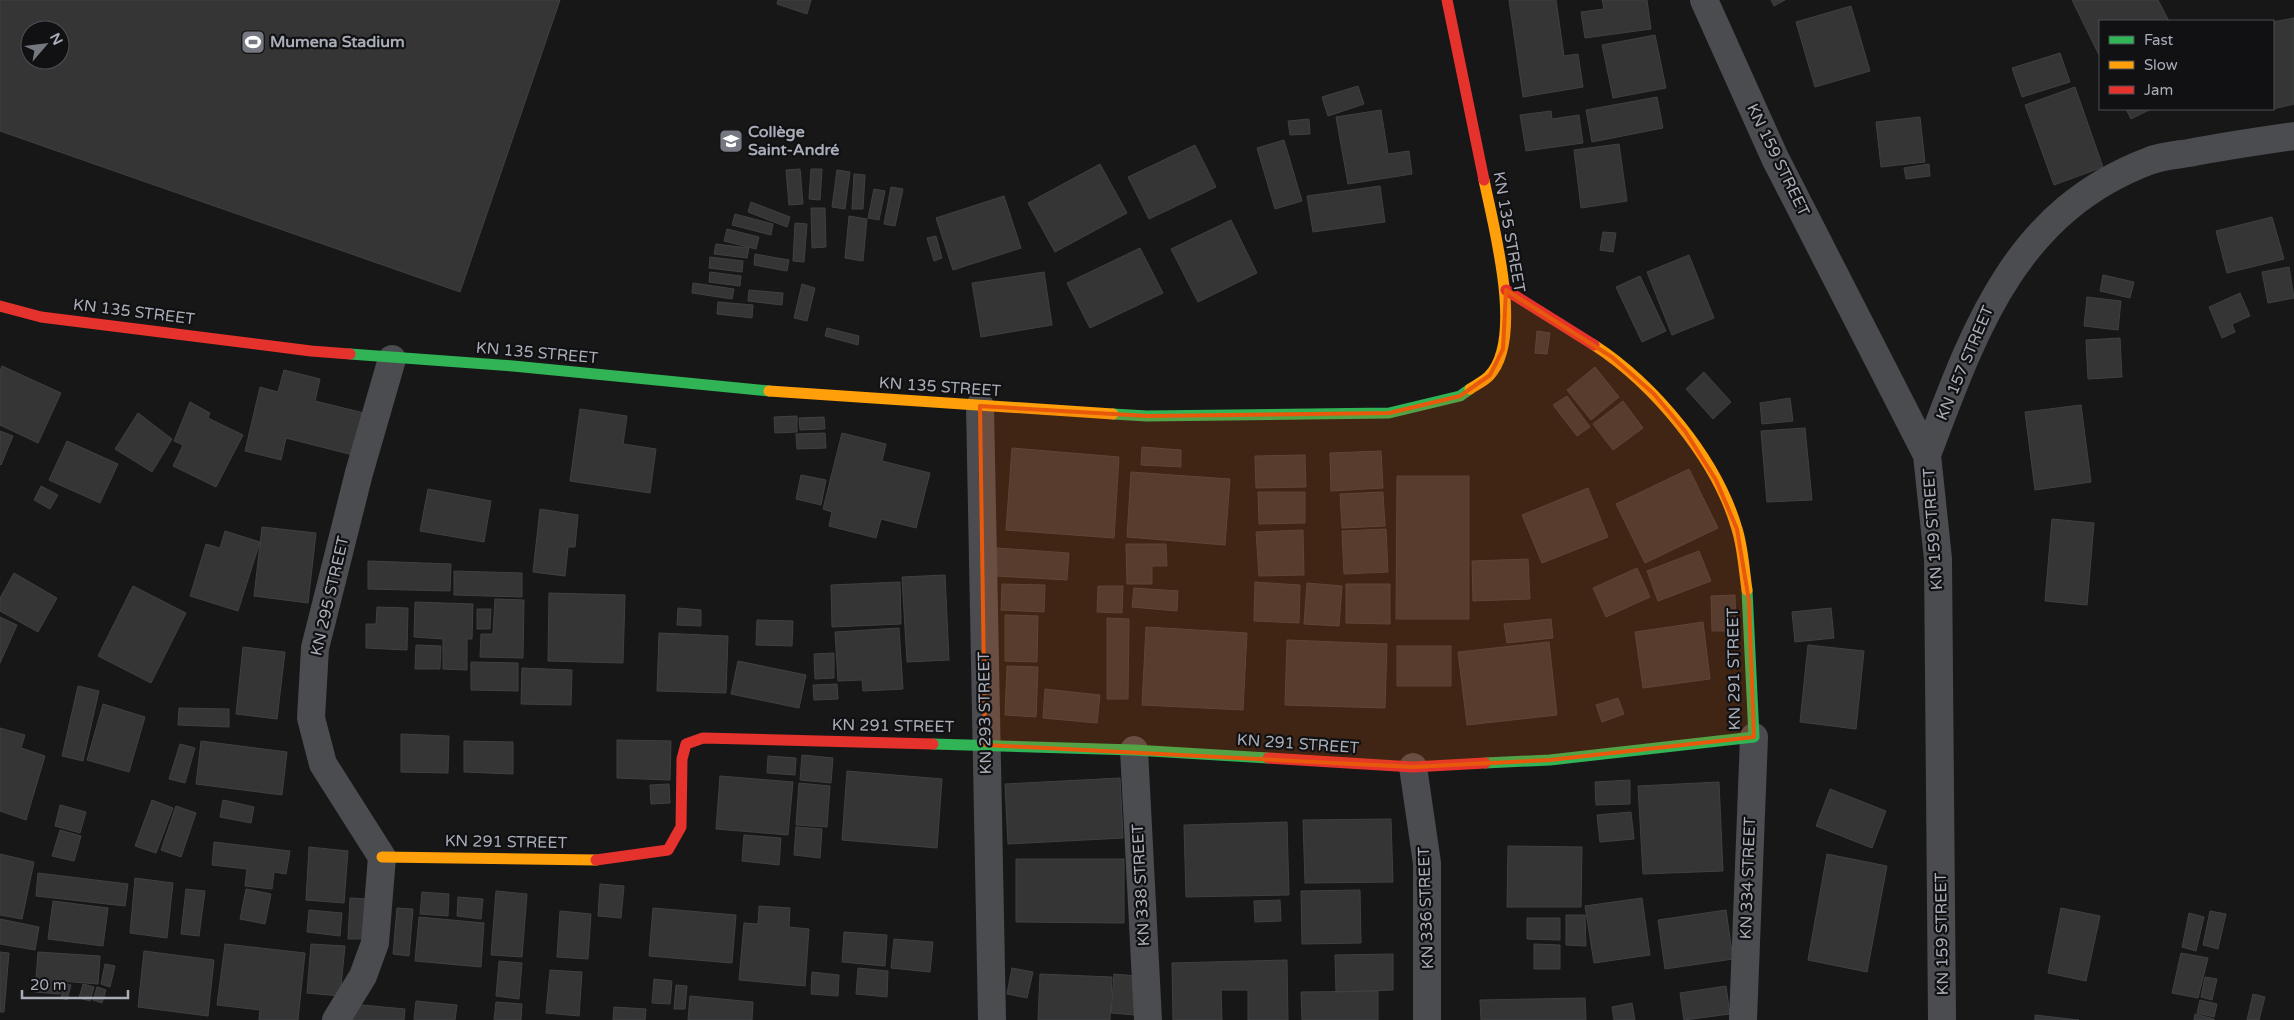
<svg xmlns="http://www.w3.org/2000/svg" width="2294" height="1020" font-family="'Varela Round',sans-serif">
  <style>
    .building { fill: #353536; stroke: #3f4043; fill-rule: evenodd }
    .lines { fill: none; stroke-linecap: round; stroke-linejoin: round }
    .street { stroke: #4b4c50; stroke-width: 28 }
    .fast { stroke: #30b455; stroke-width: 11 }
    .slow { stroke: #ff9f0a; stroke-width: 11 }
    .jam { stroke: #e5322d; stroke-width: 11 }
    .marked { fill: #e8590c; fill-opacity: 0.2; stroke: #e8590c; stroke-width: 4; stroke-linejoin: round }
    .labels { text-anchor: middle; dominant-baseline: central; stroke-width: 4.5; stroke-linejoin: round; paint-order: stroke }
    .poi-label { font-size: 16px; font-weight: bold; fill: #a8adb8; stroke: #111113; text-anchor: start }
    .street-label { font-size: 16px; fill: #a8adb8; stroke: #111113 }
  </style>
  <rect width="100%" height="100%" fill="#171717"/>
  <path class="building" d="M0 0H560L460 292 0 131ZM30 30H60V60H30Z
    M778 0H811L807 14 777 4Z
    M1509 0H1556L1564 56 1578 54 1583 87 1523 97Z
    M1602 0H1647L1651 29 1585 38 1581 12 1604 9Z
    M1771 0H1785L1774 6Z
    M2072 0H2158L2169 21H2100V57Z
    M1851 6 1870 71 1815 87 1796 22Z
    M2294 18V104L2273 109V22Z
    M1655 35 1666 88 1613 98 1602 45Z
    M2060 53 2070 82 2022 97 2012 68Z
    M1358 86 1364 104 1328 116 1322 97Z
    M2075 87 2103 167 2054 185 2025 105Z
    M1657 97 1663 128 1592 142 1586 110Z
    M2126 109H2151L2131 119Z
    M1381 110 1388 154 1409 151 1412 174 1348 184 1336 117Z
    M1551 111 1552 119 1579 115 1583 143 1526 151 1520 115Z
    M1920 117 1925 162 1881 167 1876 122Z
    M1309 119 1310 134 1290 135 1288 121Z
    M1284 140 1302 201 1275 209 1257 148Z
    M1619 144 1627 201 1581 208 1574 150Z
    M1195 145 1216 187 1149 219 1128 177Z
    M1100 164 1127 213 1055 252 1028 203Z
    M1929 164 1930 176 1906 179 1904 168Z
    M800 169 803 204 789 205 786 170Z
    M811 169H822L820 200 809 199Z
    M837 170 850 172 845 209 832 207Z
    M854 174 865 175 863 209H852Z
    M1380 186 1385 222 1313 232 1307 196Z
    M891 187 903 189 895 226 884 224Z
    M874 189 885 191 879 220 868 218Z
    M1004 196 1021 248 953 270 936 218Z
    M751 202 790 217 787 227 748 212Z
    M811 208H825L826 247 812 248Z
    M735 214 773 224 771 235 732 225Z
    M849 216 867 219 863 261 845 258Z
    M2272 217 2284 259 2227 273 2216 231Z
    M1231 220 1257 273 1198 302 1171 249Z
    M795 223 807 224 804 262 793 261Z
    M727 229 759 237 756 249 724 241Z
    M1603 232 1616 233 1613 252 1600 250Z
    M936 236 942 258 934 261 927 238Z
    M716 244 749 248 747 258 714 254Z
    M1140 248 1163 293 1090 328 1067 283Z
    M755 254 789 260 787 271 754 265Z
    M1689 255 1714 318 1672 335 1647 272Z
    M710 257 743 261 742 272 709 268Z
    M2289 267 2294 298 2268 303 2262 272Z
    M710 272 741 276 740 286 709 282Z
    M1044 272 1052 325 981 337 972 283Z
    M2103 275 2134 282 2130 298 2100 291Z
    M1640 276 1666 331 1642 342 1616 287Z
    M693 283 734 289 732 299 692 293Z
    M802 284 815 288 807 321 794 318Z
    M749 290 783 293 782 305 748 301Z
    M2240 293 2250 316 2232 324 2235 332 2222 338 2209 307Z
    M2087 297 2121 301 2118 330 2084 326Z
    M718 302 753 305 752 318 717 314Z
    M827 328 859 336 858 345 825 336Z
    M1537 331 1550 333 1547 354 1535 353Z
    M2120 338 2122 377 2088 379 2086 340Z
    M2 366 61 393 38 443 0 425V371Z
    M1595 367 1619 397 1591 420 1567 390Z
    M284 370 320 379 315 401 364 413 353 455 286 438 281 460 245 451 260 387 278 392Z
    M1704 372 1731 402 1713 419 1686 389Z
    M1567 396 1590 427 1577 436 1553 405Z
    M1790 398 1793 421 1762 424 1760 403Z
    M1623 401 1643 428 1613 450 1593 424Z
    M190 402 210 413 208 418 243 435 216 487 173 466 183 445 174 441Z
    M2081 405 2091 482 2035 490 2025 412Z
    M580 409 627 416 623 444 656 449 650 493 570 481Z
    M138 413 172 439 152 472 115 449Z
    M797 416V432L775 433 774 417Z
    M824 417 825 429 800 430 799 418Z
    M1805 428 1812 500 1767 502 1761 431Z
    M0 431 13 436 1 465 0 464Z
    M825 433 826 448 797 449 796 434Z
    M842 433 886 444 882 461 930 473 916 528 881 519 876 538 829 526 832 512 823 509Z
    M67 441 118 464 100 503 49 480Z
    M1142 447 1181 450V467L1141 465Z
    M1012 448 1119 457 1114 538 1006 530Z
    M1381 451 1383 488 1331 491 1330 453Z
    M1305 455 1306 487 1256 488 1255 456Z
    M1689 469 1718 528 1645 563 1616 504Z
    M1131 472 1230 479 1225 545 1127 537Z
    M801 475 826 480 821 505 796 499Z
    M1397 476H1469V619H1396Z
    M41 486 58 495 50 509 34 500Z
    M1588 488 1608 537 1542 563 1522 515Z
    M428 489 491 501 484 542 420 531Z
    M1258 492H1305V523L1259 524Z
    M1383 492 1385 526 1342 528 1340 494Z
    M540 509 578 515 575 547H568L565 576 533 572Z
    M2052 519 2094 523 2087 605 2045 601Z
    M262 527 316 533 308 603 254 596Z
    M1386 529 1388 572 1344 574 1342 531Z
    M1303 530 1304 575 1259 576 1256 532Z
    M225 531 260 542 238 611 190 596 206 544 220 548Z
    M1126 544H1166L1167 566H1152V584H1127Z
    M997 548 1069 553 1067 580 996 576Z
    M1699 551 1711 581 1658 601 1647 571Z
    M1528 559 1530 599 1473 601 1472 561Z
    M368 561 451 564 450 591 368 589Z
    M1637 568 1650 597 1606 617 1593 588Z
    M454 571 522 573V597L454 595Z
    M14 573 57 598 38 632 0 611V598Z
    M945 575 949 660 907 662 902 577Z
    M900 582 901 624 832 627 831 585Z
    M1255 582 1300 585 1299 623 1254 621Z
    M1307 583 1342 586 1339 626 1304 624Z
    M1002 584 1045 585 1044 612 1001 610Z
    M1346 584H1390V624L1346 623Z
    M133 586 186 613 151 683 98 656Z
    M1098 586H1123L1122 613 1097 612Z
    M1134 588 1178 591 1177 611 1132 607Z
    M549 593 625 595 623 663 548 661Z
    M1735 595 1736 631H1712L1711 596Z
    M495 599 524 600 523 658 480 657 481 634H493Z
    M415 602 473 604 472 639H467V670L443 669V639L414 637Z
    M377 607 408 608 407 650 366 648V624H376Z
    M678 608 701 610V626L677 625Z
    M1831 608 1834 638 1795 642 1792 612Z
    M477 609H491L490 629H477Z
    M1005 615 1038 616 1037 662 1005 661Z
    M0 617 17 625 0 663Z
    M1107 618 1129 619 1128 699H1107Z
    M1551 619 1553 638 1507 643 1504 624Z
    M757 620 793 621 792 646 756 645Z
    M1703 622 1710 679 1643 688 1635 632Z
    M1146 627 1247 633 1243 710 1142 705Z
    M899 628 903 689 863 691 862 680 838 681 835 632Z
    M659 633 728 636 726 693 657 691Z
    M1287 640 1387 644 1385 708 1285 705Z
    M1549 642 1557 715 1467 725 1458 652Z
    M416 645 441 646 440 669H415Z
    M1808 645 1864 651 1856 729 1800 722Z
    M1397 646H1451V686H1397Z
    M243 647 285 652 277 719 236 714Z
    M834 653V678L815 679 814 654Z
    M738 661 806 675 799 708 731 694Z
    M471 662 518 663V691L471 690Z
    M1007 666 1038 667 1036 717 1005 715Z
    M522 668 572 670 571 705 521 704Z
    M837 684 838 699 814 700 813 685Z
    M78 686 99 691 83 761 62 756Z
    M1045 689 1100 695 1097 723 1043 718Z
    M1618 698 1624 714 1602 722 1596 705Z
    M103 704 145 717 129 772 87 760Z
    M179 708 229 709V727L178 725Z
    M0 728 25 735 21 748 45 756 26 820 0 811Z
    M401 734 449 736 448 773 401 772Z
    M617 740 671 741 670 780 617 778Z
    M201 741 287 752 282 795 196 784Z
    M464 741 513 742V774L464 772Z
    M180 744 195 748 185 783 169 779Z
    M802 755 833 758 831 783 800 780Z
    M768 756 796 758 795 775 767 773Z
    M847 771 942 779 937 848 842 840Z
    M720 776 793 782 788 835 716 829Z
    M1120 778 1123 838 1008 844 1005 784Z
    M1630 780V804L1596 805 1595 782Z
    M1719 782 1723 871 1643 874 1638 786Z
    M799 783 830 786 827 827 796 825Z
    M669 784 670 803 651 804 650 785Z
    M1830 789 1886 811 1872 848 1816 826Z
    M152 800 173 808 156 853 135 846Z
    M223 800 254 807 251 823 220 817Z
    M60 805 86 812 80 833 55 826Z
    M176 806 196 813 181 857 161 850Z
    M1631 812 1634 839 1600 842 1597 815Z
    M1391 819 1393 882 1305 883 1303 820Z
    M1287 822 1289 895 1186 897 1184 825Z
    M796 827 822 829 820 858 794 855Z
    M60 830 81 836 74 861 52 856Z
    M744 835 781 838 779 865 742 861Z
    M214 842 290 851 286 874 274 872 272 889 245 886 247 869 212 865Z
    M1508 846 1582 847 1581 907H1507Z
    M309 847 348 851 344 903 306 900Z
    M0 854 34 862 22 919 0 915Z
    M1827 854 1887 866 1867 972 1808 960Z
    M1016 859H1124V923L1016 922Z
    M38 873 128 884 125 906 36 896Z
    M135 878 173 883 167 938 130 933Z
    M600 884 624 886 621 918 598 916Z
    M186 889 205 891 199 936 181 934Z
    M246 889 271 894 265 924 240 919Z
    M1360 890 1361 943 1302 944 1301 891Z
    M496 891 527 894 522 957 491 955Z
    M422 892 449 894 448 916 420 914Z
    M458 897 483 899 481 919 457 916Z
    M350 898 370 899 368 939H348Z
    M1642 898 1650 955 1594 963 1585 906Z
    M1280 900 1281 921 1255 922 1254 901Z
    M53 901 108 908 103 946 48 939Z
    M759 906 790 908 789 927 809 929 805 986 739 980 744 923 758 924Z
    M397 908 413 909 409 956 393 954Z
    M653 908 736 915 732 963 649 956Z
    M2061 908 2100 916 2086 981 2048 973Z
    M309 910 342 913 340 936 307 932Z
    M1726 910 1733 959 1665 969 1658 920Z
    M560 911 591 914 588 959 557 957Z
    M2210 911 2226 914 2218 949 2203 945Z
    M2189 913 2204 917 2196 951 2182 947Z
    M1566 915H1585L1586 946 1566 945Z
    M419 917 484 923 481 967 415 961Z
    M1527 918H1560V940L1527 939Z
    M0 919 39 927 35 950 0 944Z
    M844 932 887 935 885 966 842 962Z
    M894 939 933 942 930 972 891 968Z
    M225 944 305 953 298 1020H259L260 1010 217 1005Z
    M311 944 345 946 340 996 307 993Z
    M1534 944 1560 945V969H1534Z
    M144 951 214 960 208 1016 138 1007Z
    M0 952 9 953 4 1012H0Z
    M38 952 100 956 98 984 61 981 60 994 35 992Z
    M2181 953 2208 958 2198 998 2172 993Z
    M1393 954V990L1336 992 1335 955Z
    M1287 960 1288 1020H1248V990H1221L1222 1020H1173L1172 963Z
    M499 961 522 963 519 999 496 996Z
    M105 964 115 966 110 987 101 984Z
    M858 968 888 971 887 997 856 994Z
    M1012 968 1033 972 1027 998 1007 994Z
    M550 970 582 972 579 1016 546 1013Z
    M812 972 839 975 838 996 811 994Z
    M1040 974 1112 977 1110 1020H1038Z
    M1114 974 1137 976 1135 1015 1111 1013Z
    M2205 977 2217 979 2212 1000 2201 997Z
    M654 979 672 981 670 1004 652 1003Z
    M64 983 71 985 67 1000 61 998Z
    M83 984 94 987 90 1001 79 998Z
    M676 985 687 986 685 1009H674Z
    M1726 986 1730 1014 1684 1020 1680 993Z
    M97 987 106 990 102 1003 93 1000Z
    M1378 991V1020H1302L1301 992Z
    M2253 994 2265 997 2259 1020H2247Z
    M690 996 753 1002 752 1020H688Z
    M1585 998 1586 1020H1481L1480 1000Z
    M2200 1000 2217 1004 2214 1017 2197 1013Z
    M416 1001 457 1005 455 1020H414Z
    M496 1002 522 1004 521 1020H494Z
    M1632 1003 1635 1020H1614L1612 1007Z
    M351 1004 405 1009 404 1020H350Z
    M614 1007 646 1009 645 1020H613Z
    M2195 1014 2214 1019V1020H2194Z
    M2035 1015 2079 1020H2035Z"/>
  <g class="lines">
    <path class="street" d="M1704 0 1775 158 1927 455 1938 559 1942 1020
      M980 406 992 1020
      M1927 455C1974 331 2014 212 2149 161 2161 156 2176 155 2189 153 2224 146 2259 141 2294 136
      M1134 750 1148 1020
      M1413 767 1427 863V1020
      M336 1020 363 976 375 943 382 857 323 764 311 718 315 648 359 473 392 359
      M1743 1020 1754 737"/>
    <path class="fast" d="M350 354 513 366 769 391
      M1113 414 1147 416 1389 413 1460 396 1470 389
      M933 744 1134 750 1268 758
      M1485 763 1550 760 1754 737 1747 590"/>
    <path class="slow" d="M1594 345C1654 384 1717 459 1737 529 1743 548 1744 570 1747 590
      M1470 389C1476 385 1484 381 1489 376 1525 339 1493 225 1484 180
      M769 391 1113 414
      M382 857 596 860"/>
    <path class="jam" d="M1447 0 1484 180
      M1506 290 1594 345
      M0 306 41 317 311 351 350 354
      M1268 758 1413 767 1485 763
      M596 860 668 850 681 827 682 759 686 744 703 738 933 744"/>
  </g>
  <path class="marked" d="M1506 290 1612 357 1654 394 1685 431 1716 480 1737 529 1749 601 1754 737 1550 760 1413 767 985 745 980 406 1147 416 1389 413 1460 396 1490 375 1503 349Z"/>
  <defs>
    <g id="stadium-square" transform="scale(1.25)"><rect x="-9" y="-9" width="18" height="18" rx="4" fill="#757880" stroke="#111113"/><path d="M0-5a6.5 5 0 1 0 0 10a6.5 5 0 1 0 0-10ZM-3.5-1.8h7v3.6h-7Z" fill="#fff"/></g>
    <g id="school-square" transform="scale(1.25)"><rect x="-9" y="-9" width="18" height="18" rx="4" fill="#757880" stroke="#111113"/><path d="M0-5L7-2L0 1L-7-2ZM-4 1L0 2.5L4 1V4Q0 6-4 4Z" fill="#fff"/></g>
  </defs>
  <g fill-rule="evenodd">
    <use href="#stadium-square" x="253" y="42"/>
    <use href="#school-square" x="731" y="141"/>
  </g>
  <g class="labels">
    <g class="poi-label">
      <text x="270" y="42">Mumena Stadium</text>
      <text x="748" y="132">Collège<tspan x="748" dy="18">Saint-André</tspan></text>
    </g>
    <g class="street-label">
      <text transform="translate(1778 160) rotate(64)">KN 159 STREET</text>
      <text transform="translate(1509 232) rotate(80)">KN 135 STREET</text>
      <text transform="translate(134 312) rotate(7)">KN 135 STREET</text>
      <text transform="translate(537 353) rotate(5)">KN 135 STREET</text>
      <text transform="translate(1965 363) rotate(-67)">KN 157 STREET</text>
      <text transform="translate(940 387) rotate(4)">KN 135 STREET</text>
      <text transform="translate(1933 529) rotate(-94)">KN 159 STREET</text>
      <text transform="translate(330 596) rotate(-77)">KN 295 STREET</text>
      <text transform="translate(1734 669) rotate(-91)">KN 291 STREET</text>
      <text transform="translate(985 713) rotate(-91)">KN 293 STREET</text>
      <text transform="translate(893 726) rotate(1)">KN 291 STREET</text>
      <text transform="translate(1298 744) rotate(4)">KN 291 STREET</text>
      <text transform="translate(506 842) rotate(1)">KN 291 STREET</text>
      <text transform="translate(1748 878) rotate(-88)">KN 334 STREET</text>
      <text transform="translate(1141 885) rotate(-93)">KN 338 STREET</text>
      <text transform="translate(1426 908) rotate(-92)">KN 336 STREET</text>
      <text transform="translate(1942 934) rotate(-91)">KN 159 STREET</text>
    </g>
  </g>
  <rect x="2099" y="20" width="175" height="90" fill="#111113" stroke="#4d4f55"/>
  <rect x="2109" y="36" width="25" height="8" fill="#30b455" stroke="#4d4f55"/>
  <text x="2144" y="45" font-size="15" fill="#a8adb8">Fast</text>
  <rect x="2109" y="61" width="25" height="8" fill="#ff9f0a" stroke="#4d4f55"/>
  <text x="2144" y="70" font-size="15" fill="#a8adb8">Slow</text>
  <rect x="2109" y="86" width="25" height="8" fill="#e5322d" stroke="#4d4f55"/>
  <text x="2144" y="95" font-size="15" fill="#a8adb8">Jam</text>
  <g transform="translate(45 45) rotate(62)"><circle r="24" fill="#111113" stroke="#4d4f55"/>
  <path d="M0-4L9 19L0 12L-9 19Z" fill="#757880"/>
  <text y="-8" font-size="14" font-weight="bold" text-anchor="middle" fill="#a8adb8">N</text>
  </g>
  <path d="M22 990v8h106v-8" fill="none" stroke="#a8adb8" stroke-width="2.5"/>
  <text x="30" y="990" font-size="15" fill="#a8adb8" stroke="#111113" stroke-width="4" paint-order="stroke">20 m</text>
</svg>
